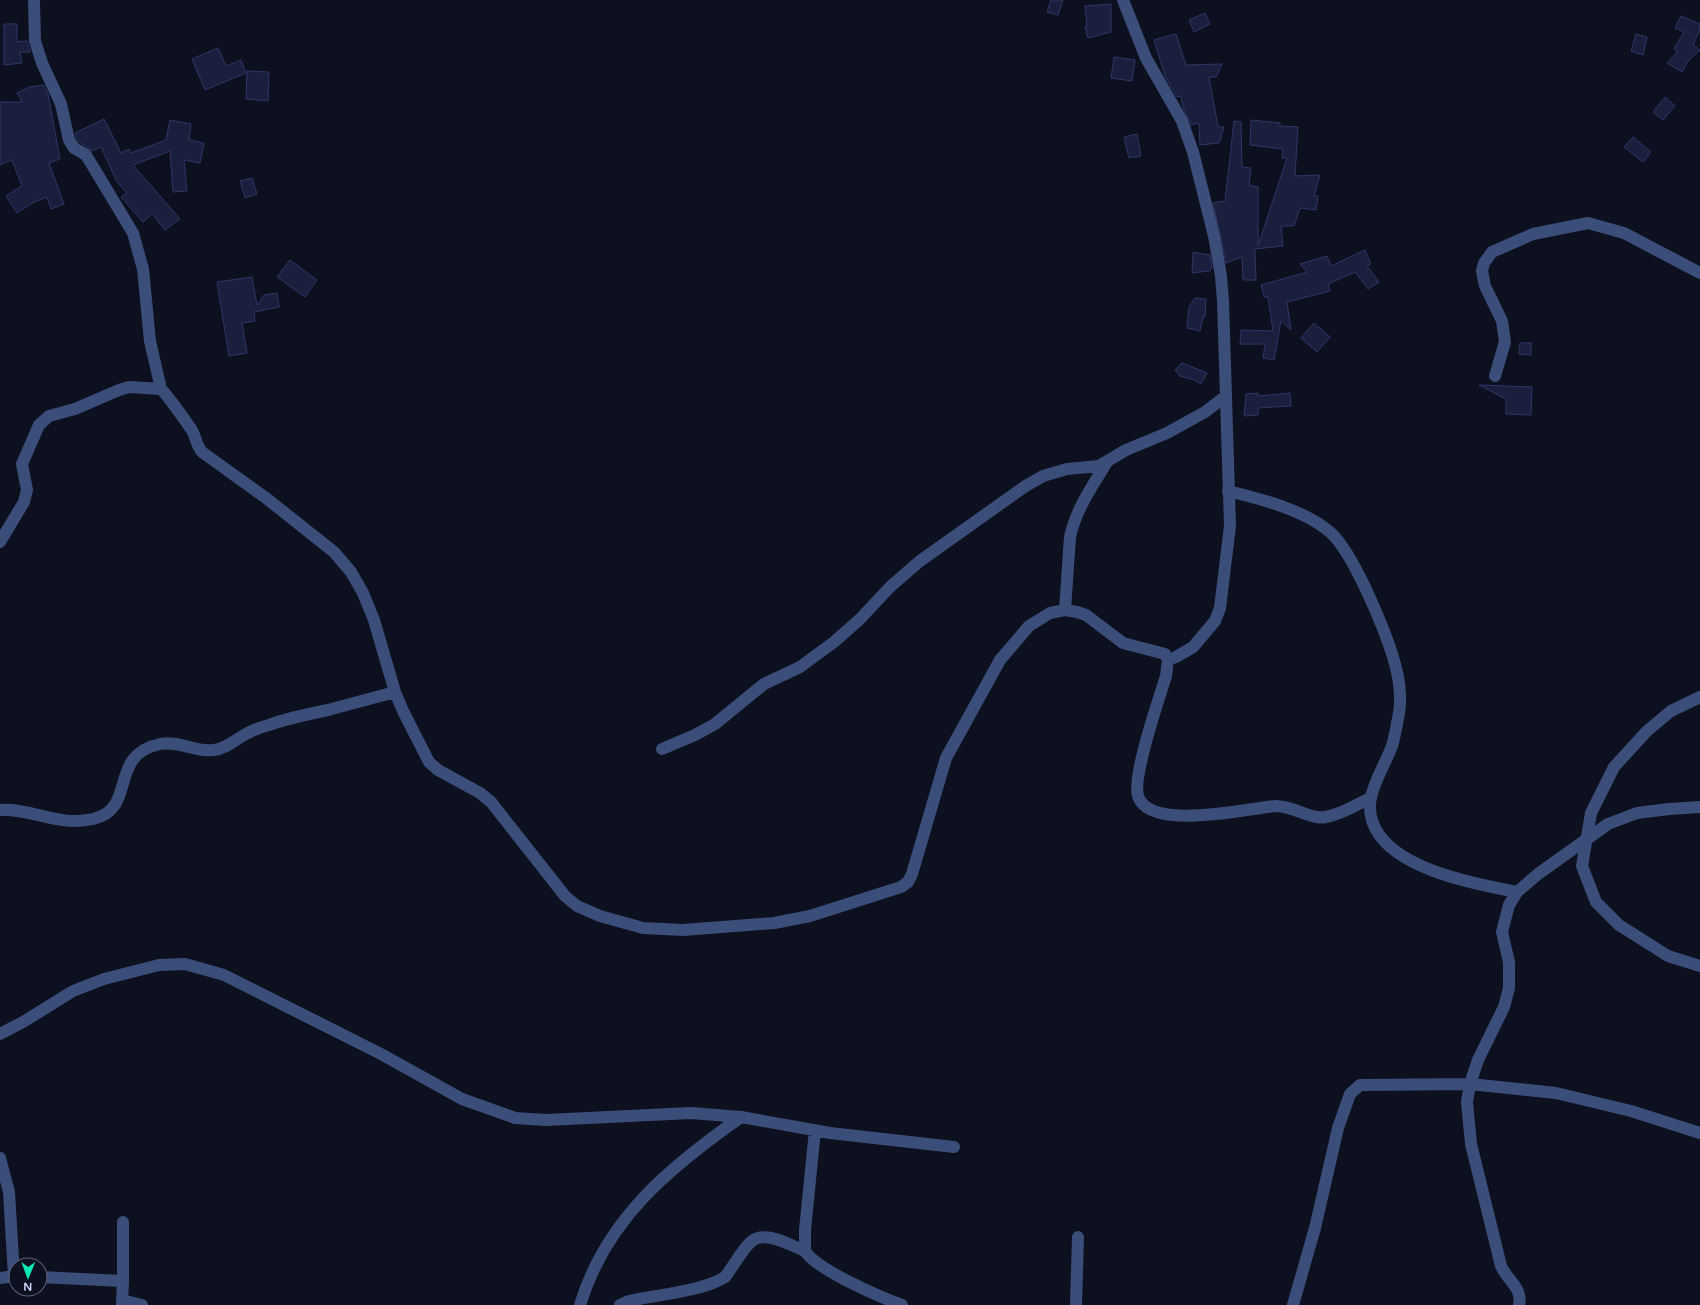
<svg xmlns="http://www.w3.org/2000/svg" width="1700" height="1305" font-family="'Varela Round',sans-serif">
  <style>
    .building { fill: #1b1f3e; stroke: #2e3668 }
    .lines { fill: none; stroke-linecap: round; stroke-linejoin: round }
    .minor { stroke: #3b4e7a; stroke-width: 12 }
  </style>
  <rect width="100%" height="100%" fill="#0d101e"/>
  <path class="building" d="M1051 0H1063L1058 15 1047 12Z
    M1111 4V32L1088 38 1085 27H1087L1085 6Z
    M1205 13 1210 24 1194 32 1189 20Z
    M1681 16 1700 24V30L1693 45 1700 50 1689 60 1682 72 1667 63 1678 51 1674 49 1684 32 1675 28Z
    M4 24H17V42L27 41 30 52H20L22 63 4 65Z
    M1176 34 1186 65 1222 64 1216 77H1209L1218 127H1224L1219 143 1200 145 1199 123 1191 125 1183 108 1181 96 1177 97 1165 76 1154 40Z
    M1636 34 1647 37 1643 55 1631 51Z
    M218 48 226 66 241 60 246 73 205 90 192 59Z
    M1114 57 1135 60 1132 81 1111 78Z
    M247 71 269 72 268 101 246 99Z
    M44 85 48 94 60 159 49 163 64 204 51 209 47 197 34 202 17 213 6 196 22 186 12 160 0 165V102H22L17 93 29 87Z
    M1665 97 1675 106 1663 120 1653 112Z
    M104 119 121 153 129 149 131 153 166 140 170 120 191 124 189 140 204 143 200 163 184 160 187 191 173 192 170 151 133 165 180 219 165 230 152 214 143 222 121 197 127 193 117 182 101 147 92 151 79 142 76 137 75 133Z
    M1251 120 1280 123V126L1298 127 1295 176 1320 175 1314 196H1318L1316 210 1300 208 1294 226H1281L1283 246 1255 249 1256 280H1243L1242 257 1226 263 1213 203 1225 201 1234 121 1241 122 1242 167 1251 168 1249 185 1258 187V246L1287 158H1282L1283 149 1250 145Z
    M1137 134 1141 156 1129 158 1124 137Z
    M1633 137 1651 152 1643 162 1624 147Z
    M252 178 257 194 245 198 240 181Z
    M1365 250 1371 264 1367 266 1379 282 1368 289 1355 272 1328 284 1330 291 1287 302 1291 330 1281 321 1274 360 1263 358 1265 344H1240L1241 330 1273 331 1268 297H1264L1261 285 1307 272 1300 264 1327 256 1331 266Z
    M1193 252 1210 255 1212 268 1209 271 1192 273Z
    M290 260 317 280 305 297 277 277Z
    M252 277 257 305 264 295 277 293 279 307 254 312 255 321 242 323 247 353 229 356 217 282Z
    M1195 298 1206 299 1205 317H1203L1200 331 1187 328 1189 307Z
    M1314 323 1330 337 1317 352 1301 338Z
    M1520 343H1531V355L1519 354Z
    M1182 363 1207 373 1201 384 1194 380 1180 376 1175 370Z
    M1479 385 1532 387 1531 415 1506 414V399Z
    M1258 393V396L1290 393 1291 406 1258 408V415L1244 416 1246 394Z"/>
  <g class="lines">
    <path class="minor" d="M34 0 35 41 42 63 61 104 69 140 74 148 86 155 133 233 143 269 150 341 161 389
      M1123 0 1146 58 1182 121 1193 152 1214 236 1221 276 1223 301 1230 526 1220 608 1215 621 1193 647 1176 657 1168 660
      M1495 376 1505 342 1502 321 1485 286 1482 271 1484 263 1492 252 1533 234 1588 223 1624 233 1700 273
      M1228 491C1261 499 1305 510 1331 533 1355 555 1392 644 1398 677 1400 687 1401 703 1399 713 1397 724 1395 736 1392 746 1381 776 1356 803 1380 836 1406 871 1475 884 1517 892
      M0 542 24 502 27 490 22 464 39 425 49 416 75 409 119 390 129 387 161 389C168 396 188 424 193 432 196 439 197 446 202 452L266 498 334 552 351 572 363 593 374 620 395 692 403 711 429 762 438 770 480 793 491 802 565 896 577 906 600 916 643 928 683 930 774 923 810 916 901 887 908 882 912 874 946 758 1000 660 1029 626 1050 613 1065 610 1077 612 1086 615 1123 643 1165 654 1168 660 1166 676C1159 699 1132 776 1138 796 1149 832 1249 808 1276 806 1294 806 1311 820 1326 817 1342 814 1356 805 1370 798
      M1065 610 1070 537C1076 509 1092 487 1107 462
      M1700 697 1671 711 1647 731 1614 767 1591 813 1582 866 1596 902 1619 925 1668 956 1700 966
      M662 749 695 735 715 724 764 684 800 667 834 642 860 619 891 586 920 561 1024 487 1043 476 1067 469 1099 466 1126 450 1167 433 1205 412 1226 396
      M0 810C32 808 58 827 93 819 138 809 107 755 160 744 179 740 196 753 214 750 226 749 236 739 246 734 253 730 261 727 269 725 288 718 308 714 328 710 350 704 373 698 395 692
      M0 1034 23 1022 73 991 104 979 159 965 185 964 224 975 381 1054 462 1099 515 1118 546 1120 691 1113 741 1117 830 1133 954 1147
      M815 1130 805 1230V1251C817 1270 880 1297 902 1305
      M0 1158 9 1192 14 1276
      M40 1277 123 1281
      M0 1278 16 1276
      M122 1300 142 1305
      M122 1305 123 1281V1222
      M580 1305C606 1219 670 1167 741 1117
      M620 1305 629 1301C655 1295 704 1291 725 1277 733 1267 742 1249 752 1241 765 1230 792 1246 805 1251
      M1076 1305 1078 1237
      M1293 1305 1315 1228 1338 1128 1350 1094 1360 1085 1470 1084 1556 1093 1631 1111 1700 1133
      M1519 1305C1523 1288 1507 1280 1501 1266L1471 1144 1467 1102 1470 1084 1478 1060 1504 1007 1509 988V962L1502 932 1509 905 1517 892 1538 874 1608 824 1637 813 1669 809 1700 807"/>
  </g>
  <g transform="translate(28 1277) rotate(181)"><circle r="19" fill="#0d101e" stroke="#5a6077"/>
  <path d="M0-3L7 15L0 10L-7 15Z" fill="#0ee7b4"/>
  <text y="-6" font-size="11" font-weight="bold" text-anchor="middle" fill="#cdd7fc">N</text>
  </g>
</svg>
